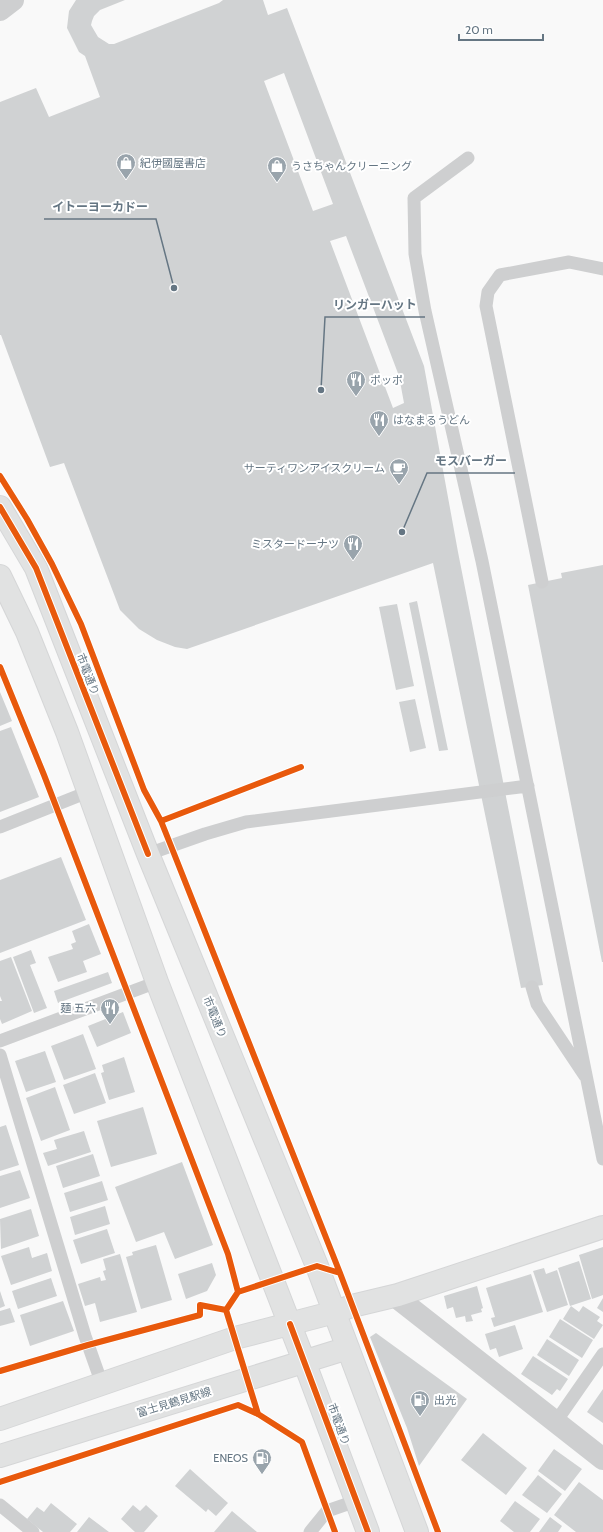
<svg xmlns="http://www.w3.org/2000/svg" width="603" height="1532" font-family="Cabin,'Noto Sans JP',sans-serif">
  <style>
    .building { fill: #d0d2d3; fill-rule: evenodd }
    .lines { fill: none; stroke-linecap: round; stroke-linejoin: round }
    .secondary-casing { stroke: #d5d6d7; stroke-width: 24 }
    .lane { stroke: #cecfd0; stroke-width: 13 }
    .street { stroke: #cecfd0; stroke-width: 22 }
    .secondary { stroke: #e1e2e2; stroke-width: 22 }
    .cycleway-casing { stroke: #fff; stroke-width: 8 }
    .cycleway { stroke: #e8590c; stroke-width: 6 }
    .labels { text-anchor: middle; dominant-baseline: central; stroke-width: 4; stroke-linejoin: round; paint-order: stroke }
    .poi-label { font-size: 11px; fill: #657683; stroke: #fff; text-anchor: start }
    .street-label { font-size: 11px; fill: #657683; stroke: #fff }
    .leader { fill: none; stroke: #657683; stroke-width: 1.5 }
    .callout-dot { fill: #657683; stroke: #fff; stroke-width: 1.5 }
    .callout-label { font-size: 12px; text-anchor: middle; font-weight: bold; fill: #657683; stroke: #fff; stroke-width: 4; stroke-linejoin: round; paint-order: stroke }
  </style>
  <rect width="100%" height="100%" fill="#f9f9f9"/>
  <path class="building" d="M76 0H125L100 10 94 16 92 21 91 25 98 37 109 44H114L219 3 223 0H263L268 15 287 8 424 366 458 552 543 985 521 988 433 563 187 649 175 647 157 640 139 629 120 610 64 463 50 467 1 335H0V102L36 88 49 117 100 97 85 56 79 52 67 28 69 11ZM284 73 333 204 313 211 264 81ZM346 236 399 376 404 403 393 408 330 241Z
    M603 565V962H602L528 585 562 578 561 573Z
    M417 601 448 750 439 751 409 603Z
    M397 604 414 686 396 690 379 607Z
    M0 692 12 721 0 726Z
    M415 699 426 748 410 752 399 702Z
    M11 727 39 797 0 812V731Z
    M61 857 86 920 0 953V880Z
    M89 924 101 954 83 961 87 972 58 982 48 957 73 949 71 944 76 942 72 931Z
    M31 950 36 963 30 965 47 1008 34 1013 13 957Z
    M11 957 32 1011 2 1024 0 1019V1001H2L0 996V961Z
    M108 972 112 983 58 1003 54 991Z
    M123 1012 131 1033 97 1047 88 1026Z
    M83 1034 96 1069 64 1080 51 1046Z
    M45 1051 56 1082 26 1092 15 1061Z
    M124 1057 135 1092 109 1100 101 1073 104 1072 102 1065Z
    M95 1073 106 1103 74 1114 63 1085Z
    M55 1087 70 1130 41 1141 26 1098Z
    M143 1107 157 1154 111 1167 97 1121Z
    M6 1125 19 1165 0 1171V1127Z
    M84 1131 91 1152 48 1166 43 1153 57 1149 54 1140Z
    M93 1154 100 1176 63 1188 56 1166Z
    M182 1162 213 1245 175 1259 164 1232 136 1242 115 1187Z
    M20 1170 30 1198 0 1208V1176Z
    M102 1181 108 1200 70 1212 64 1193Z
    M105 1206 110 1224 75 1235 70 1217Z
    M31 1209 39 1236 1 1249 0 1219Z
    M107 1229 115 1253 81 1264 73 1240Z
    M156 1245 172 1300 141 1309 126 1257 133 1255 132 1252Z
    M29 1247 32 1258 47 1253 52 1271 11 1285 1 1256Z
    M603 1247V1295L592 1299 579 1255Z
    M120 1254 137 1312 100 1322 95 1303 85 1306 78 1284 100 1277 101 1281 106 1280 103 1271 106 1270 103 1259Z
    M579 1261 591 1299 570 1306 558 1268Z
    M212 1263 216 1275 207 1291 186 1299 178 1274Z
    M544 1268 546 1274 557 1270 568 1305 547 1312 533 1271Z
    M531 1274 543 1312 494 1327 491 1318 495 1317 486 1288Z
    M51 1278 57 1296 18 1309 12 1291Z
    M477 1286 483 1308 481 1309 482 1312 471 1315 473 1321 466 1322 465 1316 456 1318 453 1307 447 1309 444 1296Z
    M0 1291 5 1306 0 1308Z
    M603 1298V1312L597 1308Z
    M63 1301 74 1331 30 1346 20 1315Z
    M571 1306 579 1312 583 1306 600 1317 597 1321 603 1325 594 1339 563 1319Z
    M10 1308 15 1322 0 1326V1311Z
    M560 1319 593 1340 582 1358 549 1337Z
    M515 1325 523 1349 499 1357 496 1348 490 1350 485 1334Z
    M376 1333 467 1399 419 1466 407 1428 370 1337Z
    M547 1339 579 1360 569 1376 537 1355Z
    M533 1356 568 1379 560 1391 557 1389 552 1395 521 1374Z
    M603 1389V1423L587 1412Z
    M483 1433 527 1468 506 1495 461 1460Z
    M554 1449 582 1469 565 1491 538 1471Z
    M190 1469 228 1503 216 1516 208 1509 206 1512 175 1486Z
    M538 1475 562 1494 547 1513 522 1495Z
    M579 1482 603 1500V1532H576L554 1515Z
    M515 1501 540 1519 530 1532H514L500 1521Z
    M51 1503 77 1524 70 1532H43L27 1519 37 1507 44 1512Z
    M133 1505 140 1511 146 1505 158 1516 144 1532H135L121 1519Z
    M232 1511 257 1532H214Z
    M89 1517 109 1532H77Z
    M550 1517 562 1526 558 1532H539Z"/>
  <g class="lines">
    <g class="secondary-casing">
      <path id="secondary" d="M0 507 36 568 148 854 317 1266 417 1532
        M0 576 27 632 67 732 157 982 304 1361 368 1532
        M0 1419 235 1338 335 1312 352 1306 398 1295 603 1227
        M0 1456 348 1348"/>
    </g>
    <path class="lane" d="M468 158 414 198 415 254 425 311 482 561 603 1159
      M542 582 486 306 488 292 500 275 569 262 603 269
      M0 827 88 792
      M148 854 205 834 246 822 528 786
      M532 987 537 1004 585 1076
      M0 1041 157 982
      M0 1055 85 1336 102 1384
      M555 1423 603 1354
      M0 1505 33 1532
      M310 1532 327 1511 356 1501"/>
    <path class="street" d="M0 10 13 0
      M398 1295 400 1300 603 1459"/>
    <use href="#secondary" class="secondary"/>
    <g class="cycleway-casing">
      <path id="cycleway" d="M0 476 27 519 52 564 81 624 144 790 161 821 171 846 340 1273 438 1532
        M0 507 36 568 148 854
        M0 667 44 775 228 1254 238 1292
        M161 821 301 767
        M226 1310 258 1414
        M290 1324 368 1532
        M0 1371 88 1345 200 1315V1305L226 1310 238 1292 317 1266 340 1273
        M0 1482 238 1405 258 1414 302 1442 335 1532"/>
    </g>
    <use href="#cycleway" class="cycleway"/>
  </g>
  <defs>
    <g id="shop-pin" transform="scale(1)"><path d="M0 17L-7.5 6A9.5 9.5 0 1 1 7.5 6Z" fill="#99a4ac" stroke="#fff"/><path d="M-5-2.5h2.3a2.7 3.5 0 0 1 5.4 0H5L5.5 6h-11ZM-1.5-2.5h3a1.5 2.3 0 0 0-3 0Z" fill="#fff"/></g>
    <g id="restaurant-pin" transform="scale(1)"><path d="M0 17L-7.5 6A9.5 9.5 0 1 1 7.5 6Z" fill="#99a4ac" stroke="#fff"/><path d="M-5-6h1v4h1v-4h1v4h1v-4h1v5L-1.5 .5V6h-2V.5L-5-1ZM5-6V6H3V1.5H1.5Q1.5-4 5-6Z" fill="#fff"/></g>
    <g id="cafe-pin" transform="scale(1)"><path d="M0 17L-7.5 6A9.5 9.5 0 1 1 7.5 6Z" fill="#99a4ac" stroke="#fff"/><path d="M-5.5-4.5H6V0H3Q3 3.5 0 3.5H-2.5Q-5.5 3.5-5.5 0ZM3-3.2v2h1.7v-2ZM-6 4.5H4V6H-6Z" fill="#fff"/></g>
    <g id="fuel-pin" transform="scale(1)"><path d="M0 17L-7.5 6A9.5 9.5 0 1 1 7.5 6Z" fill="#99a4ac" stroke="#fff"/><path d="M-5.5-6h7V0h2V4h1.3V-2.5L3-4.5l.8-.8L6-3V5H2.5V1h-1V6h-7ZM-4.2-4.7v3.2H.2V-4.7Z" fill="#fff"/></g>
  </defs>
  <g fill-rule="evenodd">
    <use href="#shop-pin" x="126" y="163"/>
    <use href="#shop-pin" x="277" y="166"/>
    <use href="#restaurant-pin" x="356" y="380"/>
    <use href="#restaurant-pin" x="379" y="420"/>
    <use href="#cafe-pin" x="399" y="468"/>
    <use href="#restaurant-pin" x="353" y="544"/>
    <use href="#restaurant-pin" x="110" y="1008"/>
    <use href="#fuel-pin" x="420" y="1400"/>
    <use href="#fuel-pin" x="262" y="1458"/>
  </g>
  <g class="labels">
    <g class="poi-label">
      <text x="140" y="163">紀伊國屋書店</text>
      <text x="291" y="166">うさちゃんクリーニング</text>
      <text x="370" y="380">ポッポ</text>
      <text x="393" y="420">はなまるうどん</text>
      <text x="385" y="468" text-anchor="end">サーティワンアイスクリーム</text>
      <text x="339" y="544" text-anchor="end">ミスタードーナツ</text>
      <text x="96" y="1008" text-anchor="end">麺 五六</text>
      <text x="434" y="1400">出光</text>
      <text x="248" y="1458" text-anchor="end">ENEOS</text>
    </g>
    <g class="street-label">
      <text transform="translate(88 674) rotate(69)">市電通り</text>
      <text transform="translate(215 1017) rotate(68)">市電通り</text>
      <text transform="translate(174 1402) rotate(-17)">富士見鶴見駅線</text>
      <text transform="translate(339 1424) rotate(70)">市電通り</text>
    </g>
  </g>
  <path class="leader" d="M174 288L156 219H44M321 390L325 317H425M402 532L427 473H515"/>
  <g class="callout-dot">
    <circle cx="174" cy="288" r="4"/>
    <circle cx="321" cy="390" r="4"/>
    <circle cx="402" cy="532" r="4"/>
  </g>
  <g class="callout-label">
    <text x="100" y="211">イトーヨーカドー</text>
    <text x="375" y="309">リンガーハット</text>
    <text x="471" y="465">モスバーガー</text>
  </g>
  <path d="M459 34v6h84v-6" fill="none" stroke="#657683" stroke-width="2"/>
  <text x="465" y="34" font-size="12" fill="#657683" stroke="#ffffff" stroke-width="3" paint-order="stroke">20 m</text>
</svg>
